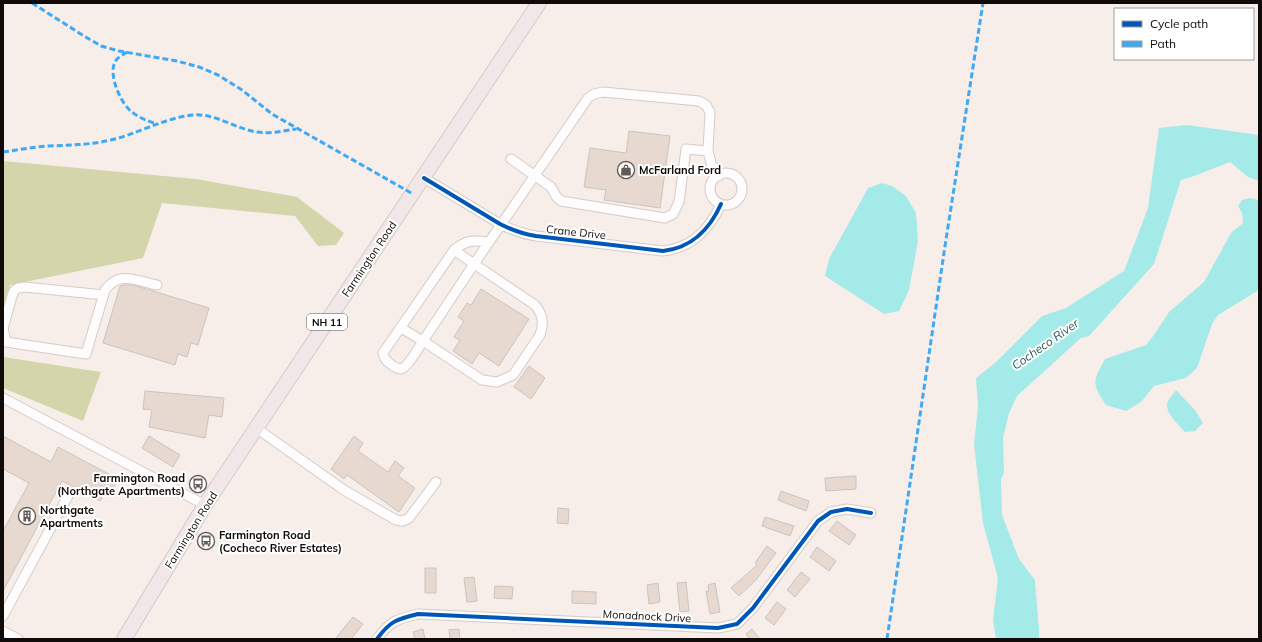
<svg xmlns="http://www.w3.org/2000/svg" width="1262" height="642" font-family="Mulish,sans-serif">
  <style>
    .forest { fill: #d4d5aa }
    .water { fill: #a4eae9 }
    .building { fill: #e7d8d0; stroke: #cac4c0 }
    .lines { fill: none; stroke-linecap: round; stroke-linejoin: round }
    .minor-casing { stroke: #d3ccc9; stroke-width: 11 }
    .highway-casing { stroke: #d1cdcb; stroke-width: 16 }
    .minor { stroke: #fefcfc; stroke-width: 9 }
    .highway { stroke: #f1e6e8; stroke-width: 14 }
    .quiet { stroke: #3fa9f5; stroke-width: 3; stroke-dasharray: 6 3; stroke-linecap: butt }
    .cycleway-casing { stroke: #fff; stroke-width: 6 }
    .cycleway { stroke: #0057b8; stroke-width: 4 }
    .labels { text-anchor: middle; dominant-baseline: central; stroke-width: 4; stroke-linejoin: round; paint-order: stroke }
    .shield { fill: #fff; stroke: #585452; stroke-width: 1 }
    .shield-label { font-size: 10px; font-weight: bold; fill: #100b08 }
    .poi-label { font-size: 11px; font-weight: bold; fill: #100b08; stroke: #fff; text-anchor: start }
    .street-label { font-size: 11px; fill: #100b08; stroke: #fff }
    .water-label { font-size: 12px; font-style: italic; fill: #2b5a59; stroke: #fff }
  </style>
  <rect width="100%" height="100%" fill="#f7eeea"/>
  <path class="forest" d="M3 161 196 179 297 197 344 233 336 245 318 246 295 216 162 203 143 258 10 285 3 307Z
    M3 357 101 372 83 421 3 388Z"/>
  <path class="water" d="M1187 125 1259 135V181L1248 177 1230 162 1194 176 1181 180 1154 264 1089 336 1081 338 1017 396 1009 413 1003 438 1004 473 1001 479 1002 515 1019 559 1035 580 1039 630V639H996L993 620 998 578 983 523 974 444 978 407 976 378 996 362 1042 316 1066 308 1124 271 1148 208 1159 128Z
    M882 183 892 186 906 196 916 213 918 241 909 290 899 311 884 314 825 276 829 259 868 188Z
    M1250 198 1259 200V290L1218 315 1212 324 1197 368 1186 378 1154 386 1141 402 1126 411 1106 405C1091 383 1093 381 1105 359L1146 345 1154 335 1169 312 1204 282 1231 233 1243 223 1242 213 1238 206 1242 200Z
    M1176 390 1195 410 1203 423 1195 431 1185 432C1178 424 1163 412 1168 401 1170 397 1174 393 1176 390Z"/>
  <path class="building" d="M629 131 670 136 660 208 604 200 606 190 584 187 590 148 626 153Z
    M123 285H133L209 308 198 345 191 343 187 357 178 354 175 365 103 343 120 286Z
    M481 289 529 319 499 366 479 353 472 364 453 351 460 340 454 337 464 321 458 317 467 303 471 305Z
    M529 366 545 378 531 399 514 387Z
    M145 391 224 398 222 417 209 415 205 438 149 427 152 410 143 409Z
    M3 436 51 462 58 447 118 479 111 492 107 489 100 501 62 481 3 591V531L29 483 3 469Z
    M149 436 180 455 173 467 142 448Z
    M354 436 363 443 358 451 388 472 395 461 404 468 398 476 415 488 399 512 347 475 344 479 331 469Z
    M856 476V489L826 491 825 478Z
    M781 491 809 501 806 511 778 500Z
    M558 508 569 509 568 524 557 523Z
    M765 517 794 526 790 536 762 526Z
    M837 521 856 535 849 545 829 531Z
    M767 546 776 553 756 580 739 596 731 588 757 565 755 563Z
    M817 547 836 561 829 571 810 557Z
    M425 568H436V593H425Z
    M801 572 810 579 795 597 787 590Z
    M474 577 477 601 467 602 464 578Z
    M686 582 689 611 680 612 677 583Z
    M658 583 660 602 649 604 647 585Z
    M715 583 720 612 710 614 706 591H709L708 585Z
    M495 586 513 587 512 599 494 598Z
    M572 591 596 592V604L572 603Z
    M777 602 786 609 774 625 765 618Z
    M353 617 363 624 351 639H335Z
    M423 629 425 639H415L413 632Z
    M459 629 460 639H450L449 630Z
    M752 629 760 639H750L746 634Z"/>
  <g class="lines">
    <g class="minor-casing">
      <path id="minor" d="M511 159 551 187 556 196 561 201 665 218 673 214 679 202 686 149 708 151
        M710 189a16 16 0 1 1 32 0a16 16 0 1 1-32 0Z
        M424 178 500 224C512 230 523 234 536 236L663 251C691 248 710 229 721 204
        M488 242C473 240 466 240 454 250L383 353C384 359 387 362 392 365 395 367 397 369 401 369 408 367 419 347 423 341L482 380 497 382 513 375 540 335C544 323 543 315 535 305L474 264 588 98 594 94 603 92 699 101 706 105 710 112 708 151 711 163 719 176
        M104 295 25 287 18 288 14 291 12 296 3 328 6 342 86 354 105 290C120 270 136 281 157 285
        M401 328 423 341 474 264 454 250
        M3 398 205 505
        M256 428 344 490 396 520 403 521 409 518 436 482
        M3 616 68 496
        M3 631 18 639
        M377 639C390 621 397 619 418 614L718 628 737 624 753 608 818 521 831 512 847 509 871 513"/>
    </g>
    <g class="highway-casing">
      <path id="highway" d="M124 639 205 505 539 3"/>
    </g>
    <use href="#minor" class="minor"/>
    <use href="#highway" class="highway"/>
    <path class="quiet" d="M32 3 84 36 101 46 119 51 177 61 199 67 218 75 242 90 272 114 413 194
      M127 52C123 55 117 57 115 62 108 75 121 104 132 112 139 118 148 121 157 124
      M3 152C18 150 33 147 48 146 71 145 92 145 115 139 141 132 165 118 193 115 215 113 236 129 257 132 270 134 283 131 296 129
      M887 639 945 246 983 3"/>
    <g class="cycleway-casing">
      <path id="cycleway" d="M424 178 500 224C512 230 523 234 536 236L663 251C691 248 710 229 721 204
        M377 639C390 621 397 619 418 614L718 628 737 624 753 608 818 521 831 512 847 509 871 513"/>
    </g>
    <use href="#cycleway" class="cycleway"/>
  </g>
  <defs>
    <g id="shop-ring" transform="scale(0.9)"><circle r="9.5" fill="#fff" stroke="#615a57" stroke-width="1.5"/><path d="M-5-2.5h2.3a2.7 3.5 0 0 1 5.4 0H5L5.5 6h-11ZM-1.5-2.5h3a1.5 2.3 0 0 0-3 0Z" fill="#615a57"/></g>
    <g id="bus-ring" transform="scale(0.9)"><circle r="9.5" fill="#fff" stroke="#615a57" stroke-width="1.5"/><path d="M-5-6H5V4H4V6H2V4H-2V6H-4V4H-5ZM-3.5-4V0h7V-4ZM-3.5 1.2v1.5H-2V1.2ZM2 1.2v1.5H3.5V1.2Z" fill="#615a57"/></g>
    <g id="building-ring" transform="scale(0.9)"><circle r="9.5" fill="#fff" stroke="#615a57" stroke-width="1.5"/><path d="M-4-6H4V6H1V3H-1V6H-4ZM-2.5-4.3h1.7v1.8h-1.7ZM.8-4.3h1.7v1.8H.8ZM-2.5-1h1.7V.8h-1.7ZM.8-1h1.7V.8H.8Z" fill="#615a57"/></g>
  </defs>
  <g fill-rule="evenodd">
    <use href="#shop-ring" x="626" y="170"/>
    <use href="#bus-ring" x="198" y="484"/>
    <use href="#building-ring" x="27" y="516"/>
    <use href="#bus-ring" x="206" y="541"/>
  </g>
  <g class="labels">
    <rect class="shield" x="307" y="314" width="40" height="16" rx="3"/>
    <g class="shield-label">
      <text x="327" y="322">NH 11</text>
    </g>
    <g class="poi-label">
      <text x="639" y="170">McFarland Ford</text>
      <text x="185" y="478" text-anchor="end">Farmington Road<tspan x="185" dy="13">(Northgate Apartments)</tspan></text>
      <text x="40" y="510">Northgate<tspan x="40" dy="13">Apartments</tspan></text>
      <text x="219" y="535">Farmington Road<tspan x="219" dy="13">(Cocheco River Estates)</tspan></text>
    </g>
    <g class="street-label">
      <text transform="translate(576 232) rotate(6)">Crane Drive</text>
      <text transform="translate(369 259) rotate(-56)">Farmington Road</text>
      <text transform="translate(191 530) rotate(-58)">Farmington Road</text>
      <text transform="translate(647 616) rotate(3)">Monadnock Drive</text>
    </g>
    <g class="water-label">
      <text transform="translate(1045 344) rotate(-35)">Cocheco River</text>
    </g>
  </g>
  <rect width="1262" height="642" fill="none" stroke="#100b08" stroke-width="8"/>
  <rect x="1114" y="8" width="140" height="52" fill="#ffffff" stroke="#9f9d9c"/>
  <rect x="1122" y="21" width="20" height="6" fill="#0057b8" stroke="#9f9d9c"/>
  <text x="1150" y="28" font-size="12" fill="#100b08">Cycle path</text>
  <rect x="1122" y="41" width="20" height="6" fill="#3fa9f5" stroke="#9f9d9c"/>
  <text x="1150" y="48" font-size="12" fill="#100b08">Path</text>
</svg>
